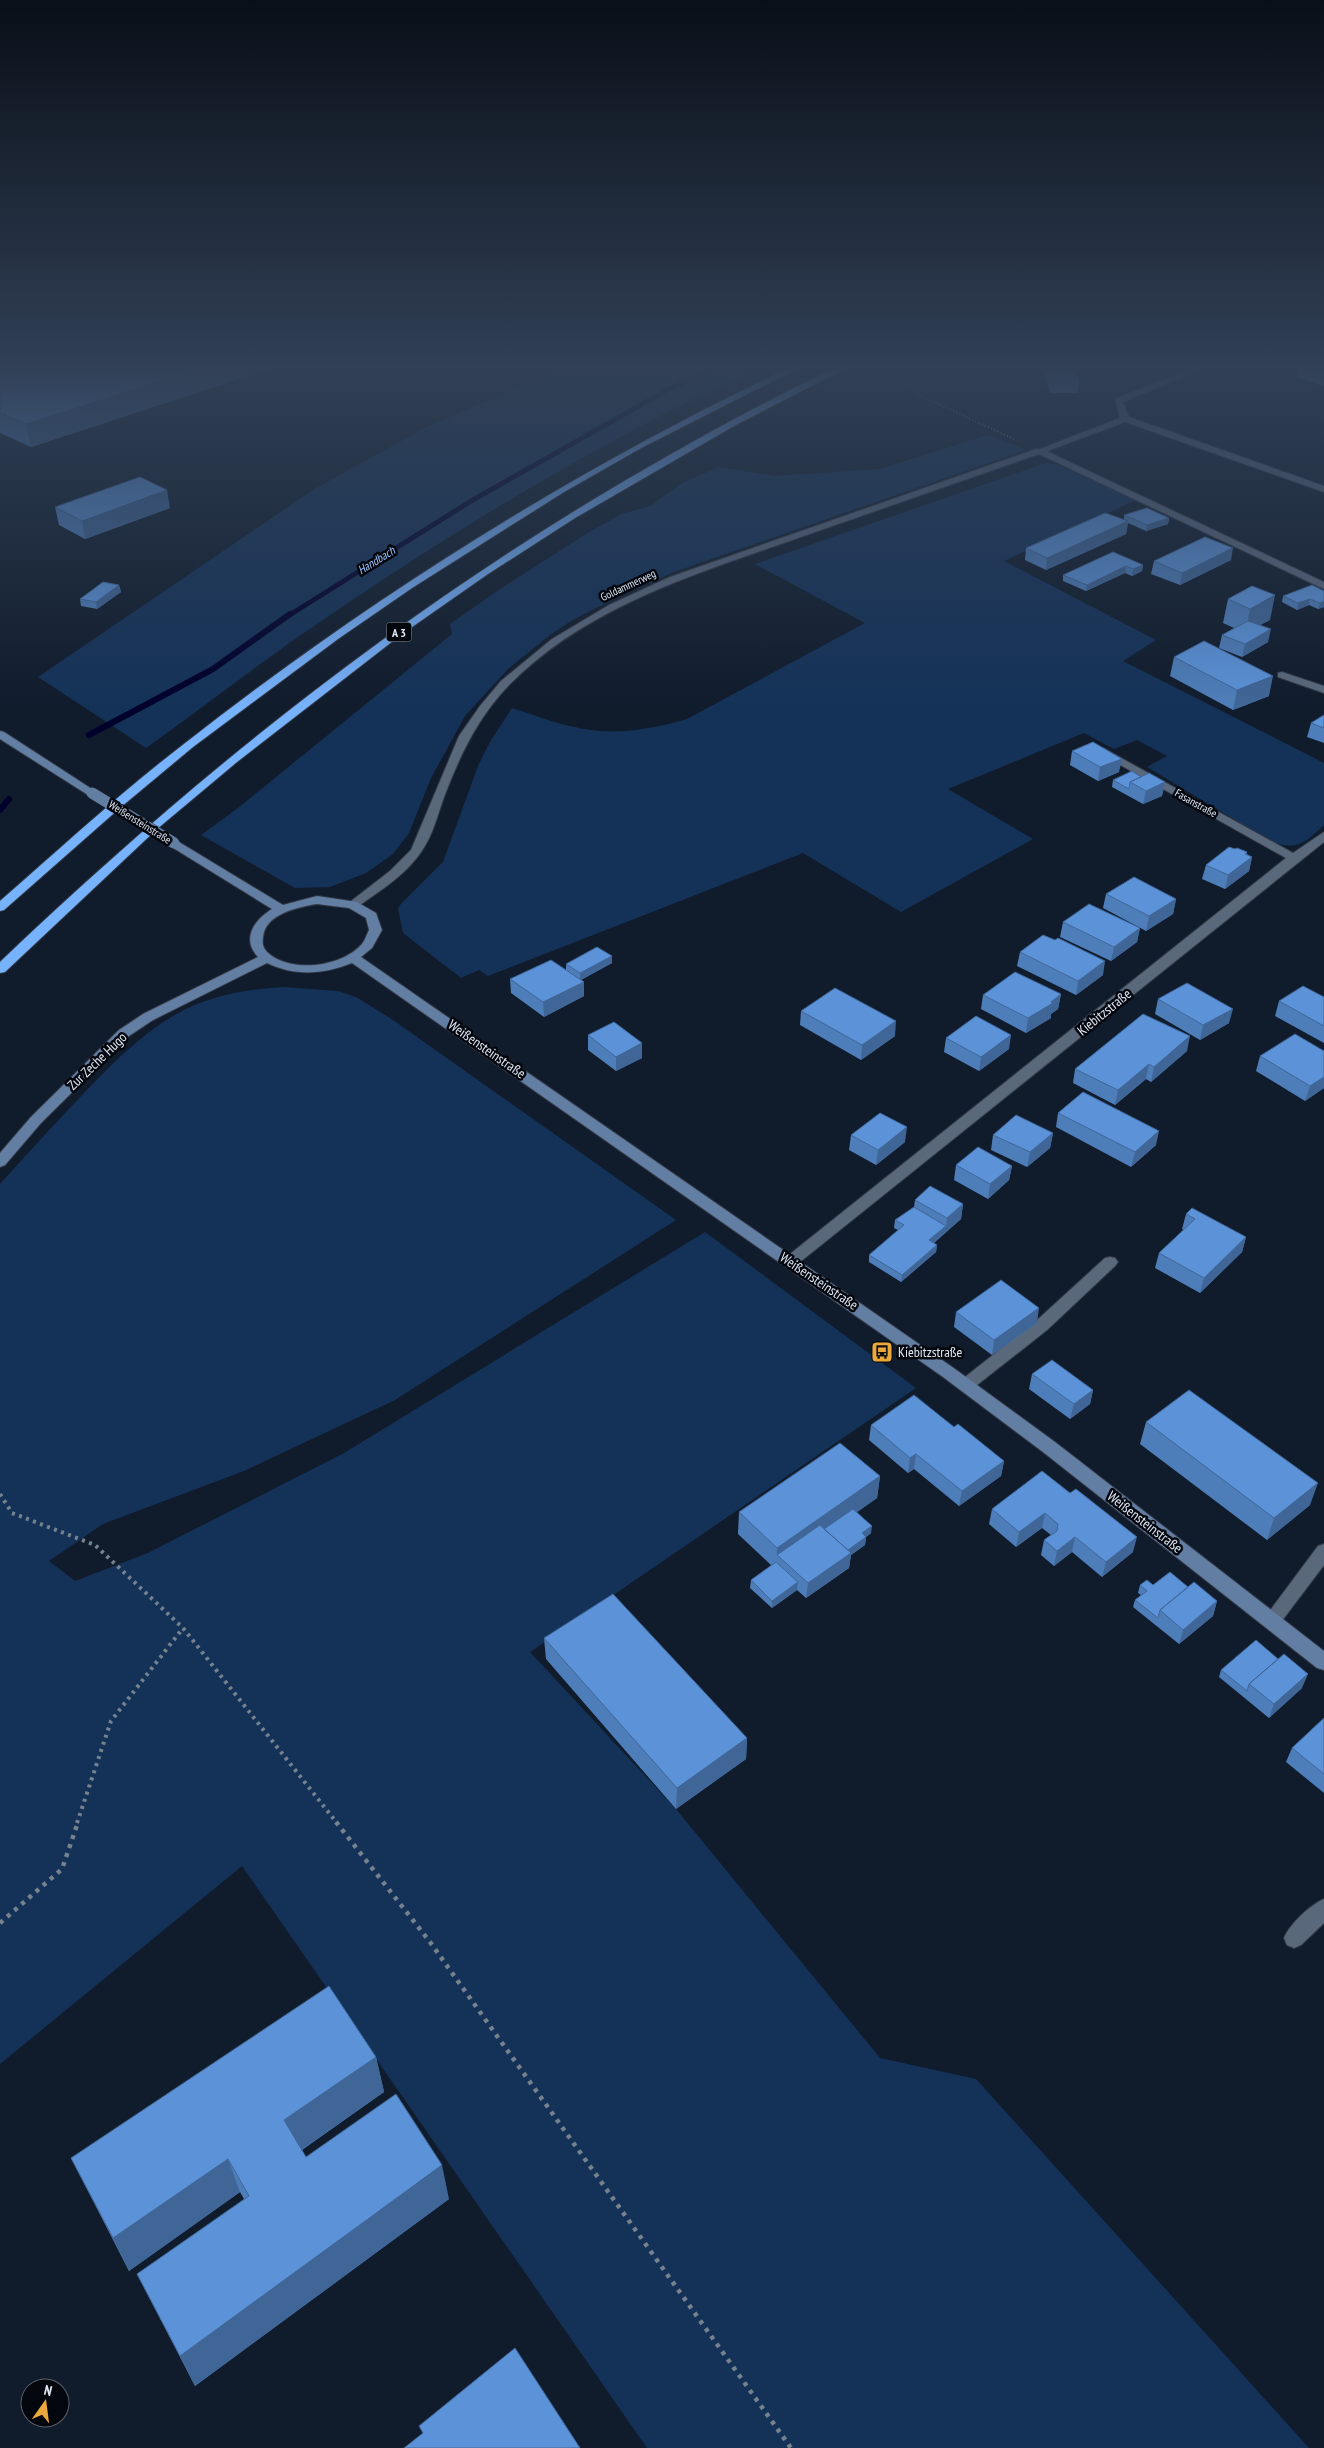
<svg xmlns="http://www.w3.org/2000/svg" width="1324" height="2448" font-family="'PT Sans Narrow',sans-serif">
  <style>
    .green { fill: #143258 }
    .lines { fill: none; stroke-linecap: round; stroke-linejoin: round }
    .stream-far1 { stroke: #00002c; stroke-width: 5 }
    .stream { stroke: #00002c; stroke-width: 6 }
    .lane-casing { stroke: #323845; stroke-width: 2 }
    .street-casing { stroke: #323845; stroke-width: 2 }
    .secondary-casing { stroke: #323845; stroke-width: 2 }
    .highway-casing { stroke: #323845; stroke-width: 2 }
    .path-far2 { stroke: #77828f; stroke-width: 2; stroke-dasharray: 1 2.5; stroke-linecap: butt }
    .path-far1 { stroke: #77828f; stroke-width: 4; stroke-dasharray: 3 4.5; stroke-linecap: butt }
    .path { stroke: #77828f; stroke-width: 4.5; stroke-dasharray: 4 5.5; stroke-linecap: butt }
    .lane { fill: #59687b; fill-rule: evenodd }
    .street { fill: #59687b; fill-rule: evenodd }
    .secondary { fill: #627ea2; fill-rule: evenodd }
    .highway { fill: #77b2fd; fill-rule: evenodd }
    .secondary-bridge-casing { stroke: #323845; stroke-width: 12; stroke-linecap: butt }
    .secondary-bridge { stroke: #627ea2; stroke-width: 11 }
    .wall { fill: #4e7eba }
    .shaded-wall { fill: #406697 }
    .building { fill: #5b92d8; stroke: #406697 }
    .labels { text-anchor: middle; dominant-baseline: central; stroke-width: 5; stroke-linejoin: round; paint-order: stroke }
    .far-street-label { font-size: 11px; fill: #e0e9f4; stroke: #03060d }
    .far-water-label { font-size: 12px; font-style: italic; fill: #9dc8ff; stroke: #03060d }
    .shield { fill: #03060d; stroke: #9ea5af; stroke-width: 1 }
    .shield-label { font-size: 12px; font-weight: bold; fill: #e0e9f4 }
    .street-label { font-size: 14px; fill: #e0e9f4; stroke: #03060d }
    .poi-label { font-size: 14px; fill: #e0e9f4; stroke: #03060d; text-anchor: start }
  </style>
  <rect width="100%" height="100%" fill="#101c2c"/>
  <path class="green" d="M571 365H764C610 436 463 524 323 620 263 660 205 706 146 748L38 677 316 488 427 427Z
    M988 435 1026 450 674 572 626 593 574 619 550 635 508 669 465 716 431 778 409 833 393 854 366 873 330 887 295 888 201 835 238 808 452 634 450 624 500 589 589 532 622 514 650 506 684 482 719 467 775 476 880 469Z
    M1046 463 1058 465 1136 500 1004 561 1156 640 1123 661 1324 763V825C1305 842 1299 851 1272 842L1147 767 1167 756 1137 740 1114 749 1084 733 948 789 1033 839 901 912 803 853 488 976 479 970 461 978 403 933 398 908 401 904 443 862 478 766 490 742 512 708C534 715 557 724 579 728 615 736 652 729 687 719L865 623 755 564Z
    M283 987 338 991 356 997 393 1020 676 1220 395 1400 244 1471 103 1524 49 1561 75 1581 148 1553 344 1453 705 1232 916 1388 530 1652 676 1809 880 2058 976 2079 1309 2448H647L242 1866 0 2064V1184C28 1153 56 1122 85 1092 115 1061 145 1030 184 1010 214 995 250 989 283 987Z"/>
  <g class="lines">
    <path class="stream-far1" d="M288 616 471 501 667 390 722 365"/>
    <path class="stream" d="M89 735 213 669 290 614
      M0 810 9 799"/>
    <g class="lane-casing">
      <path id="lane" d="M1201 365H1211L1123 402 1129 417 1324 486V492L1125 422 1042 453 1035 451 1120 418 1115 399Z
        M1282 672 1324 686V693L1278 677V673Z
        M1110 1257 1115 1258 1118 1262 1115 1266 1047 1330 972 1389 966 1391 960 1389 958 1385 960 1381 1035 1322 1105 1258Z
        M1324 1899V1923L1301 1945 1294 1948 1287 1945 1284 1938C1290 1924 1310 1905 1324 1899Z"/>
    </g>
    <g class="street-casing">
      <path id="street" d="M1036 449H1042L1324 582V589L1039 454C959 482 878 510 798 538 696 574 587 606 509 685 479 716 461 753 446 792 438 812 434 834 421 852 405 876 379 891 356 908L352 909 346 905 390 871 411 850 459 736 480 706 501 681 552 639 609 605 670 577Z
        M1103 748 1293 853 1324 832V842L795 1266H785L782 1262 785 1258 1286 858 1099 753 1097 751Z
        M1324 1544V1565L1278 1626 1272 1629 1266 1626 1263 1621 1266 1616 1318 1546Z"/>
    </g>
    <g class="secondary-casing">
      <path id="secondary" d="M0 731 4 732 98 793 92 796 88 795 0 739Z
        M174 839 283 905 317 896 357 902 376 913 382 930 372 948 361 957 955 1369 1055 1442 1324 1651V1670L1317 1668 1043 1452 943 1377 352 963C324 974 296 977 267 963L153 1020 129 1036 41 1123 5 1165 0 1167V1153L31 1117 119 1030 143 1014 258 957C241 939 254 920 272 909L170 846 168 843ZM317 904 349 908 366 918 369 930C367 934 365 940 362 944 342 967 290 974 267 952 263 948 262 943 263 938 264 914 298 907 317 904Z"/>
    </g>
    <g class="highway-casing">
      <path id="highway" d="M795 365H805L643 447 564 492 412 588 338 639 193 747 121 807 4 910 0 911V901C61 848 120 793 184 744 374 595 577 468 795 365Z
        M842 365H852L734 426 575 518 488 574 402 634 237 762 157 829 5 972 0 973V962C194 777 395 616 626 480 697 439 768 399 842 365Z"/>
    </g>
    <path class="path-far2" d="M912 379 908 385 921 396 1014 439"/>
    <path class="path-far1" d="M0 1494 12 1513 95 1545 183 1628 337 1823
      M77 1823 111 1721 183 1628"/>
    <path class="path" d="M336 1822 430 1942 791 2448
      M0 1923 62 1869 78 1822"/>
    <use href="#lane" class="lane"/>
    <use href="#street" class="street"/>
    <use href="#secondary" class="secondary"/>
    <use href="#highway" class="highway"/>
    <g class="secondary-bridge-casing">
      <path id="secondary-bridge" d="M92 793 174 843"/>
    </g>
    <use href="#secondary-bridge" class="secondary-bridge"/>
  </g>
  <path class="wall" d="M0 365H281L31 447 0 433Z
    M1045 365H1073L1079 382 1078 393H1050L1044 374Z
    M1300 365H1324V386L1297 377Z
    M55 507 170 508 85 539 59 525Z
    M1124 515 1169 518 1168 524 1146 531 1128 523 1126 534 1046 570 1025 560 1026 548 1124 520Z
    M1113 552 1143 565 1142 571 1132 576 1125 573 1086 591 1063 581V575Z
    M1231 560 1180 585 1151 574 1154 561Z
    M119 585 121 592 97 609 81 606 80 599Z
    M1252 586 1270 620 1260 625 1268 642 1242 657 1219 648 1222 635 1234 628 1223 623 1228 599Z
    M1324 591V607L1318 609 1309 605 1297 610 1282 602 1283 596Z
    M1174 657 1269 696 1233 710 1170 676Z
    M1324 715V743L1307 737 1311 723Z
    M1072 751 1119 772 1098 781 1070 765Z
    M1141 777 1165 782 1162 796 1143 804 1112 787 1113 780Z
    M1235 849 1247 852V854L1252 857 1249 871 1225 889 1202 879 1206 865Z
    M1106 894 1176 899 1173 914 1146 931 1103 908Z
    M1063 922 1140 928 1137 942 1111 961 1060 937Z
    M1020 952 1103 975 1076 995 1017 966Z
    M612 963 581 980 584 982V996L544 1017 511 993 510 979 566 970V964Z
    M1061 994 1058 1009 1051 1014V1018L1026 1033 981 1009 983 995Z
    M1324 997V1043L1275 1016 1279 1001Z
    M1158 999 1229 1023 1200 1040 1155 1014Z
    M801 1011 895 1036 861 1060 800 1025Z
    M588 1035 642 1058 616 1071 588 1050Z
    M946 1038 1009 1049 979 1071 944 1052Z
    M1187 1051 1151 1082 1146 1079 1115 1105 1073 1083 1075 1069Z
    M1324 1051V1088L1305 1101 1256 1071 1260 1056Z
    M1058 1113 1156 1145 1131 1167 1056 1127Z
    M1053 1133 1050 1148 1027 1167 991 1150 993 1135Z
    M851 1135 905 1142 876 1165 849 1150Z
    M956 1165 1012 1166 1009 1180 988 1199 954 1180Z
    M915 1200 963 1204 961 1219 934 1243 937 1245 936 1252 901 1282 869 1262V1255L898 1230 894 1228 895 1220 914 1207Z
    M1186 1214 1246 1237 1242 1252 1200 1293 1155 1268 1159 1253 1184 1230 1182 1229Z
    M956 1312 1037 1323 992 1355 954 1327Z
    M1032 1374 1093 1390 1090 1404 1070 1419 1029 1389Z
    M1146 1422 1310 1505 1267 1540 1140 1444Z
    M871 1425 954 1427 1004 1461 1001 1476 959 1506 914 1469 908 1473 869 1440Z
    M1042 1471 1133 1552 1102 1577 1072 1552 1054 1566 1041 1555 1044 1540 1051 1535 1042 1528 1016 1547 989 1524 992 1509Z
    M880 1476 877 1498 857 1512 871 1533 866 1537 865 1545 851 1555 849 1568 806 1598 797 1590 772 1608 750 1588 751 1580 772 1566 738 1534 739 1512Z
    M1140 1585 1188 1587 1217 1601 1213 1616 1179 1644 1133 1607 1135 1600 1141 1595 1138 1593Z
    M544 1638 747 1738 746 1759 676 1809 546 1659Z
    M1221 1670 1302 1688 1269 1718 1219 1677Z
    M1324 1718V1793L1286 1762 1292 1748Z
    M376 2057 384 2092 302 2150 306 2157 449 2199 195 2386 137 2274 244 2199 240 2192 129 2271 71 2158Z"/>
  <path class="shaded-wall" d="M212 365H281L31 447 26 424Z
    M167 490 170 508 85 539 82 521Z
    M1169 518 1168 524 1146 531 1147 525Z
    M1128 521 1126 534 1046 570 1047 558Z
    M1233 548 1231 560 1180 585 1182 573Z
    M1143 565 1142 571 1132 576 1133 569Z
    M1126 566 1125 573 1086 591 1087 585Z
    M119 585 121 592 97 609 96 602Z
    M1275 595 1270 620 1245 633 1250 609Z
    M1310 599 1309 605 1297 610 1298 603Z
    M1324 601V607L1318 609 1320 603Z
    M1271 629 1268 642 1242 657 1245 644Z
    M1273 676 1269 696 1233 710 1237 690Z
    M1122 759 1119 772 1098 781 1100 767Z
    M1165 782 1162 796 1143 804 1146 791Z
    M1247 852 1245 862 1252 857 1249 871 1225 889 1228 875Z
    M1176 899 1173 914 1146 931 1149 916Z
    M1140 928 1137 942 1111 961 1114 947Z
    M612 956V963L580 980V973Z
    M1105 961 1103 975 1076 995 1078 981Z
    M584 982V996L544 1017 543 1002Z
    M1061 994 1058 1009 1051 1014V1018L1026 1033 1028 1018Z
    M1233 1009 1229 1023 1200 1040 1203 1025Z
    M896 1021 895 1036 861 1060 862 1045Z
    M1011 1035 1009 1049 979 1071 981 1057Z
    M1190 1036 1187 1051 1151 1082 1154 1067Z
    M642 1043V1058L616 1071V1057Z
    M1149 1064 1146 1079 1115 1105 1118 1090Z
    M1324 1077V1088L1305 1101 1310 1086Z
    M907 1127 905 1142 876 1165 878 1150Z
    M1159 1131 1156 1145 1131 1167 1135 1152Z
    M1053 1133 1050 1148 1027 1167 1030 1152Z
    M1012 1166 1009 1180 988 1199 990 1184Z
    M963 1204 961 1219 928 1247 929 1240 946 1226 947 1218Z
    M1246 1237 1242 1252 1200 1293 1204 1278Z
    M937 1245 936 1252 901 1282 902 1275Z
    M1039 1308 1037 1323 992 1355 994 1340Z
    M1093 1390 1090 1404 1070 1419 1074 1404Z
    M916 1454 914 1469 908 1473 910 1458Z
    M1004 1461 1001 1476 959 1506 962 1491Z
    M880 1476 877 1498 823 1536 777 1555V1548Z
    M1318 1483 1310 1505 1267 1540 1274 1518Z
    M1045 1513 1042 1528 1016 1547 1019 1532Z
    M872 1526 871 1533 861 1541 862 1533Z
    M866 1537 865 1545 851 1555 849 1568 806 1598 808 1583 842 1554Z
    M1075 1537 1072 1552 1054 1566 1057 1551Z
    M1137 1537 1133 1552 1102 1577 1106 1562Z
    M798 1582 797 1590 772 1608V1601Z
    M1217 1601 1213 1616 1179 1644 1183 1630Z
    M1308 1674 1302 1688 1269 1718 1274 1704Z
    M747 1738 746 1759 676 1809 677 1788Z
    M376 2057 384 2092 295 2154 284 2120Z
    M228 2159 240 2192 129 2271 113 2238Z
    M442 2165 449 2199 195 2386 180 2356Z"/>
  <path class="building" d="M0 365H212L26 424 0 413Z
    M1046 365H1073L1079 382 1052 381Z
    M1313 365H1324V368Z
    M140 477 167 490 82 521 55 507Z
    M1147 508 1169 518 1147 525 1124 515Z
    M1105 513 1128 521 1047 558 1026 548Z
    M1205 537 1233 548 1182 573 1154 561Z
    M1113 552 1143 565 1133 569 1126 566 1087 585 1063 575Z
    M103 582 119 585 96 602 80 599Z
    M1312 585 1324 591V601L1320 603 1310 599 1298 603 1283 596Z
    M1252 586 1275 595 1250 609 1228 599Z
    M1248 621 1271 629 1245 644 1222 635Z
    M1204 641 1273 676 1237 690 1174 657Z
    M1324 715V728L1311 723Z
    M1093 742 1122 759 1100 767 1072 751Z
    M1132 771 1141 777 1130 782 1129 789 1113 780Z
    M1149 773 1165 782 1146 791 1130 782Z
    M1229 847 1235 849 1237 848 1247 852 1245 854 1252 857 1228 875 1206 865Z
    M1134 877 1176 899 1149 916 1106 894Z
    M1089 904 1140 928 1114 947 1063 922Z
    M1043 935 1055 940 1058 938 1105 961 1078 981 1020 952Z
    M597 947 612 956 580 973 566 964Z
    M551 960 584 982 543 1002 510 979Z
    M1015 972 1061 994 1051 1002 1053 1003 1028 1018 983 995Z
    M1187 983 1233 1009 1203 1025 1158 999Z
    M1303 986 1324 997V1026L1279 1001Z
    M835 988 896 1021 862 1045 801 1011Z
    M1143 1014 1190 1036 1154 1067 1149 1064 1118 1090 1075 1069Z
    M976 1016 1011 1035 981 1057 946 1038Z
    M614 1022 642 1043 616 1057 588 1035Z
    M1295 1034 1324 1051V1077L1310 1086 1260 1056Z
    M1083 1092 1159 1131 1135 1152 1058 1113Z
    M880 1113 907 1127 878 1150 851 1135Z
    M1016 1115 1053 1133 1030 1152 993 1135Z
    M978 1147 1012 1166 990 1184 956 1165Z
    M930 1186 963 1204 947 1218 915 1200Z
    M914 1207 946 1226 929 1240 937 1245 902 1275 869 1255 904 1225 895 1220Z
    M1192 1208 1246 1237 1204 1278 1159 1253 1195 1219 1186 1214Z
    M1001 1280 1039 1308 994 1340 956 1312Z
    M1052 1360 1093 1390 1074 1404 1032 1374Z
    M1189 1390 1318 1483 1274 1518 1146 1422Z
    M914 1395 954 1427 958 1424 1004 1461 962 1491 916 1454 910 1458 871 1425Z
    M840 1443 880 1476 777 1548 739 1512Z
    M1042 1471 1070 1493 1076 1489 1137 1537 1106 1562 1075 1537 1057 1551 1044 1540 1057 1531 1058 1524 1045 1513 1019 1532 992 1509Z
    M853 1509 872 1526 862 1533 866 1537 848 1550 824 1529Z
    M820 1525 851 1553 808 1583 777 1555Z
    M776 1562 798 1582 772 1601 751 1580Z
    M1170 1572 1188 1587 1160 1610 1158 1618 1135 1600 1147 1591 1140 1585 1147 1580 1153 1585Z
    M1194 1582 1217 1601 1183 1630 1160 1610Z
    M613 1594 747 1738 677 1788 544 1638Z
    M1256 1640 1278 1659 1249 1684 1247 1691 1221 1670Z
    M1284 1654 1308 1674 1274 1704 1249 1684Z
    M1324 1718V1774L1292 1748Z
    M329 1986 376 2057 284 2120 306 2157 396 2094 442 2165 180 2356 137 2274 249 2196 228 2159 113 2238 71 2158Z
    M515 2348 580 2448H404L423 2433 419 2426Z"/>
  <linearGradient id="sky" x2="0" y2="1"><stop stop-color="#090f18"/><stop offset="0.52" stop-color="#314056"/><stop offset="1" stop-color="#314056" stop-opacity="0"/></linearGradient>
  <rect width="1324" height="707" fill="url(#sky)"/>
  <defs>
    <g id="bus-square" transform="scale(1.125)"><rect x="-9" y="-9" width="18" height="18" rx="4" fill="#eca93b" stroke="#03060d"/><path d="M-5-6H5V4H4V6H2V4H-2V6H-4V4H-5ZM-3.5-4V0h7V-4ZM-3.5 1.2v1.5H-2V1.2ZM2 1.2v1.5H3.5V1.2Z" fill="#111"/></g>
  </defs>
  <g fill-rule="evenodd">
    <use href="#bus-square" x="882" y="1352"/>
  </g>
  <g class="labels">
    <g class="far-street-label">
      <text transform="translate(628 585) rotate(-25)">Goldammerweg</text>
      <text transform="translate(1196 803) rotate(29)">Fasanstraße</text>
      <text transform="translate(140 822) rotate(32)">Weißensteinstraße</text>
    </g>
    <g class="far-water-label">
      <text transform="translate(376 560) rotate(-32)">Handbach</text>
    </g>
    <rect class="shield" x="386.5" y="622.5" width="25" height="19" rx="4"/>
    <g class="shield-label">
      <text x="399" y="632">A 3</text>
    </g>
    <g class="street-label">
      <text transform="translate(1104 1012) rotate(-39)">Kiebitzstraße</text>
      <text transform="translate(487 1049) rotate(35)">Weißensteinstraße</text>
      <text transform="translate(97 1061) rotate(-44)">Zur Zeche Hugo</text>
      <text transform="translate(819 1281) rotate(34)">Weißensteinstraße</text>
      <text transform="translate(1145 1522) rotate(38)">Weißensteinstraße</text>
    </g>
    <g class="poi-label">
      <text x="898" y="1352">Kiebitzstraße</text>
    </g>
  </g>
  <g transform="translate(45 2403) rotate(14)"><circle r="24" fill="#03060d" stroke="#5b6169"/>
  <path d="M0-4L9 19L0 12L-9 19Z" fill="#eca93b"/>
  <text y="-8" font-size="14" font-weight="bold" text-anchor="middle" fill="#e0e9f4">N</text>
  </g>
</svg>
